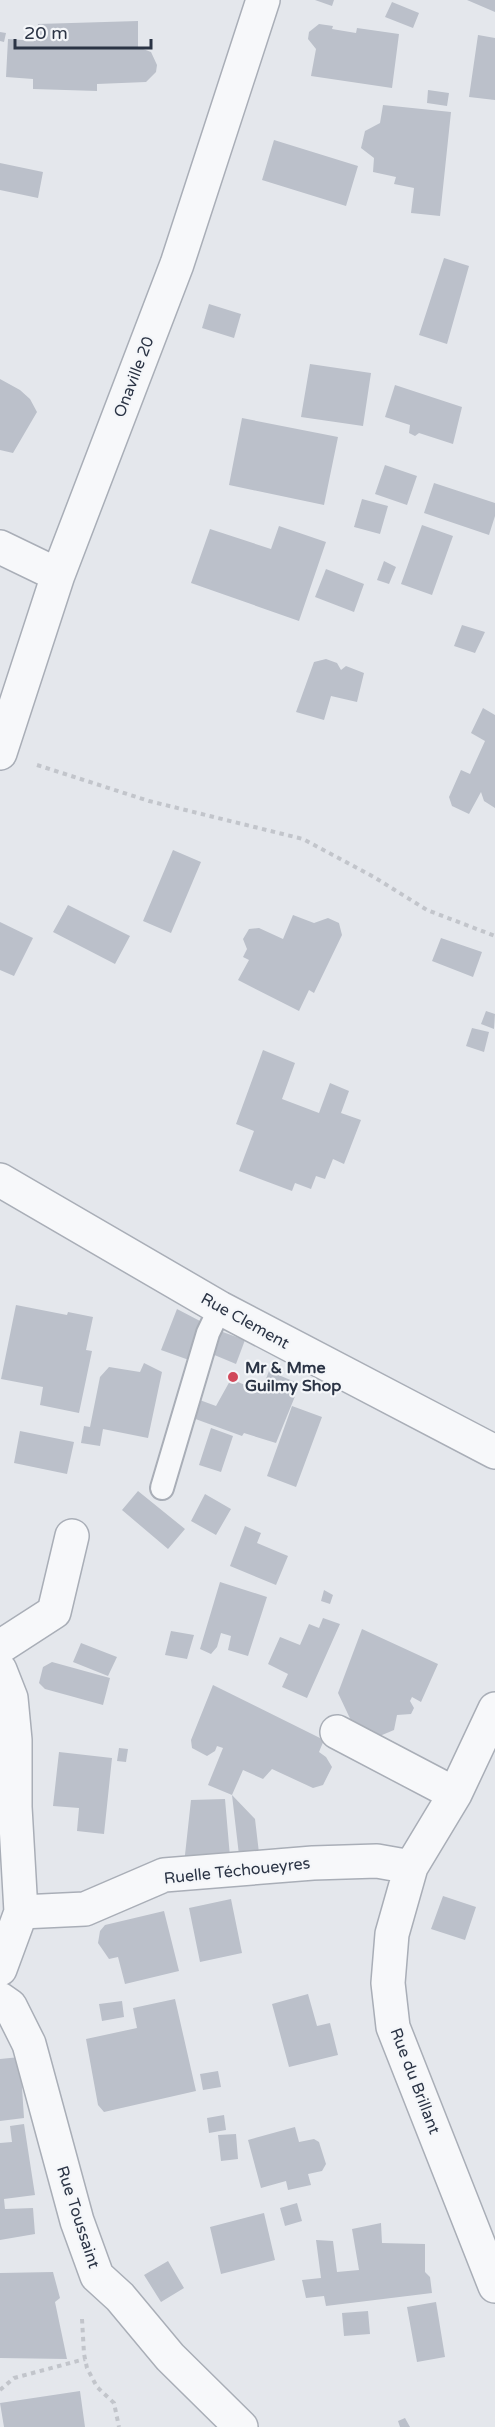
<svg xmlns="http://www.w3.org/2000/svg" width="495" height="2427" font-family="'Varela Round',sans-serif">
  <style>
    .building { fill: #bbc0ca }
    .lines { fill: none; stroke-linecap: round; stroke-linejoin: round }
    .lane-casing { stroke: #a9aeb7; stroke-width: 26 }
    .street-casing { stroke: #a9aeb7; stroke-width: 36 }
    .path { stroke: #c2c5cb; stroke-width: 4; stroke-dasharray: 4.5 4.5; stroke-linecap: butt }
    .lane { stroke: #f7f8fa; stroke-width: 22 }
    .street { stroke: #f7f8fa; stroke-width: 33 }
    .poi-dot { fill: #d1495b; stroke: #f4f6f9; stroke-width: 2 }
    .labels { text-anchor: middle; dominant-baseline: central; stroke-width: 4.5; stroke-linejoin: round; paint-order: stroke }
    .street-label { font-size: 16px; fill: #2b3445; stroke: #f4f6f9 }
    .poi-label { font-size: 16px; font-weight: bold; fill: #2b3445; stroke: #f4f6f9; text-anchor: start }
  </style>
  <rect width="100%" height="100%" fill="#e4e7ec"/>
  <path class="building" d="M315 0H334L332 6Z
    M467 0H495V12Z
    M392 2 419 13 413 28 385 17Z
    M138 21V47L151 52 157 65 156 72 146 82 97 84V91L33 89V79L6 77 8 39 36 41 38 24Z
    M319 24 333 26 332 29 356 33 357 28 399 34 392 88 311 76 316 49 308 39 309 32Z
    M0 32 6 33 4 42 0 41Z
    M478 35 495 38V100L469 97Z
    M428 90 449 93 447 106 427 103Z
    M383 105 451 112 440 216 411 213 414 188 394 184 396 177 373 172 374 158 361 148 365 131 380 123Z
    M274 140 358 166 346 206 262 180Z
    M0 163 43 172 38 198 0 190Z
    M444 258 469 266 447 344 419 335Z
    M209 304 241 314 234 338 202 328Z
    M310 364 371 373 363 426 301 417Z
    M0 379 20 390 30 399 37 412 13 453 0 450Z
    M395 385 462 407 453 444 419 433 415 436 409 433 410 425 385 417Z
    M242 418 338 437 324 505 229 485Z
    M385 465 417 476 407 505 375 494Z
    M434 483 495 503V516L489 535 424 513Z
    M362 499 388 506 380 534 354 527Z
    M422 525 453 536 432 595 401 584Z
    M279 526 326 542 299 621 191 583 210 529 271 549Z
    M384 561 396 567 389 584 377 580Z
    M326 569 364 584 354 612 315 597Z
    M462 625 485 632 475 653 454 646Z
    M326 659 337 663 341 670 346 666 364 673 357 702 331 696 324 720 296 712 314 662Z
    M483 708 495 715V808L484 801 481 792 469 814 452 806 449 797 461 770 470 774 485 741 471 733Z
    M173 850 201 862 171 933 143 921Z
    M68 905 130 936 115 964 53 932Z
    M293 915 314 923 328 918 339 923 342 935 314 993 309 990 299 1011 238 980 249 960 243 957 247 949 243 939 249 929 259 928 283 939Z
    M0 922 33 938 14 976 0 970Z
    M441 938 482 952 473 977 432 961Z
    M486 1011 495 1014 494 1029 481 1024Z
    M472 1028 489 1032 484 1052 466 1046Z
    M263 1050 295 1063 282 1099 319 1113 330 1083 349 1091 341 1113 361 1120 344 1164 333 1159 325 1179 316 1176 311 1189 295 1183 292 1191 239 1171 254 1131 236 1124Z
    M16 1305 67 1315 68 1312 93 1317 86 1350 92 1351 79 1413 40 1405 43 1387 1 1379Z
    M177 1309 200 1321 189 1360 161 1350Z
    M220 1331 245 1340 236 1364 212 1354Z
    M144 1363 162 1372 148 1438 103 1429 100 1446 81 1443 84 1426 90 1427 100 1377 109 1367 140 1372Z
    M269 1371 300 1384 276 1443 244 1433 242 1436 190 1417 197 1399 216 1406 231 1379 261 1392Z
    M292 1406 322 1417 296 1487 267 1476Z
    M211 1428 233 1436 221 1472 199 1465Z
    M20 1431 74 1442 67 1474 14 1463Z
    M138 1491 185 1529 168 1549 122 1510Z
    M205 1494 231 1509 216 1535 191 1521Z
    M245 1526 261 1533 257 1543 288 1556 276 1585 230 1566Z
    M220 1582 267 1597 248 1656 228 1650 231 1636 221 1633 217 1647 211 1654 200 1649Z
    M324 1590 333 1595 330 1604 321 1601Z
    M323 1618 340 1624 307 1698 282 1687 288 1674 268 1664 280 1637 300 1645 309 1624 319 1628Z
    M362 1629 438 1664 421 1702 412 1697 410 1701 414 1708 411 1714 397 1715 394 1730 375 1738 355 1729 338 1693Z
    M171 1631 194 1635 187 1659 165 1655Z
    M81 1643 117 1657 108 1676 73 1662Z
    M52 1662 110 1678 103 1705 45 1689 39 1683 43 1667Z
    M213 1685 324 1740 319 1752 326 1757 332 1767 323 1785 313 1788 272 1769 263 1779 243 1770 232 1795 208 1785 223 1748 217 1746 215 1751 207 1756 192 1748 191 1740Z
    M119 1748 128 1749 126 1762 117 1761Z
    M59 1752 112 1758 104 1834 77 1831 79 1808 53 1806Z
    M232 1795 255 1819 259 1853 239 1855Z
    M225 1799 230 1857 184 1864 191 1800Z
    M443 1896 476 1907 465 1940 431 1929Z
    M231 1899 242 1953 200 1962 189 1908Z
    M164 1911 179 1971 125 1984 118 1957 109 1959 98 1943 100 1931 105 1925Z
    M308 1994 317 2026 330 2023 338 2055 289 2067 272 2004Z
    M175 1999 196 2091 104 2112 98 2105 86 2039 137 2028 133 2008Z
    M122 2001 124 2017 102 2021 99 2004Z
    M20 2057 24 2118 0 2121V2059Z
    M218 2071 221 2087 203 2090 200 2074Z
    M224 2115 226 2130 209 2133 207 2118Z
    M24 2124 35 2195 4 2199 5 2209 33 2208 35 2234 0 2240V2143L12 2142 10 2126Z
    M295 2127 299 2142 314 2139 319 2142 326 2164 322 2171 308 2174 311 2185 288 2190 286 2181 261 2188 248 2140Z
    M236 2134 238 2159 221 2161 218 2135Z
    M297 2203 302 2221 285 2226 280 2208Z
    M264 2213 275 2260 221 2274 210 2227Z
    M381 2223 382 2243 425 2244V2272L430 2277 432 2293 326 2306 324 2296 306 2298 302 2280 321 2278 316 2240 333 2241 337 2272 359 2270 352 2229Z
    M168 2261 184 2288 161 2302 144 2275Z
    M53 2272 60 2298 55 2302 67 2359 0 2358V2273Z
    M436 2302 445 2357 417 2362 407 2307Z
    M368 2311 370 2334 344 2336 342 2313Z
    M80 2391 85 2427H4L0 2403Z
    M405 2418 410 2427H400L398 2421Z"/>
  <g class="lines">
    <g class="lane-casing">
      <path id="lane" d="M162 1488 208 1333 220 1308"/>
    </g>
    <g class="street-casing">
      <path id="street" d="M0 547 58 575
        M0 753 58 575 177 264 263 0
        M0 1180 220 1308 495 1452
        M0 1647 54 1612 72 1536
        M0 1670 11 1698 15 1740V1807L21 1912
        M495 1709 455 1794 411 1867 392 1934 388 1983 393 2027 495 2286
        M337 1732 455 1794
        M0 1969 21 1912 85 1909 164 1875 313 1863 377 1861 411 1867
        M0 1999 10 2006 29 2044 77 2221 97 2276 120 2297 170 2357 241 2427"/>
    </g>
    <path class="path" d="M37 765 149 801 303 839 374 877 427 910 495 936
      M82 2319 84 2354 87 2368 97 2387 114 2403 119 2427
      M0 2390 14 2378 85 2359"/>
    <use href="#lane" class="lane"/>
    <use href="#street" class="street"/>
  </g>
  <circle class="poi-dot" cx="233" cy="1377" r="6"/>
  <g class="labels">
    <g class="street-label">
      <text transform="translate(134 377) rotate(-69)">Onaville 20</text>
      <text transform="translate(245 1321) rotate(29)">Rue Clement</text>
      <text transform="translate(237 1871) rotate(-6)">Ruelle Téchoueyres</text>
      <text transform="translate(415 2081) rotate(69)">Rue du Brillant</text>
      <text transform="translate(78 2217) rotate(72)">Rue Toussaint</text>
    </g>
    <g class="poi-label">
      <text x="245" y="1368">Mr &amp; Mme<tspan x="245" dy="18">Guilmy Shop</tspan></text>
    </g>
  </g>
  <path d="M15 39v9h136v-9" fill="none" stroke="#2b3445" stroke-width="3"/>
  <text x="24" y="39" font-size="18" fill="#2b3445" stroke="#f4f6f9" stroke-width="4.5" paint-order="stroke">20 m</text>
</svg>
